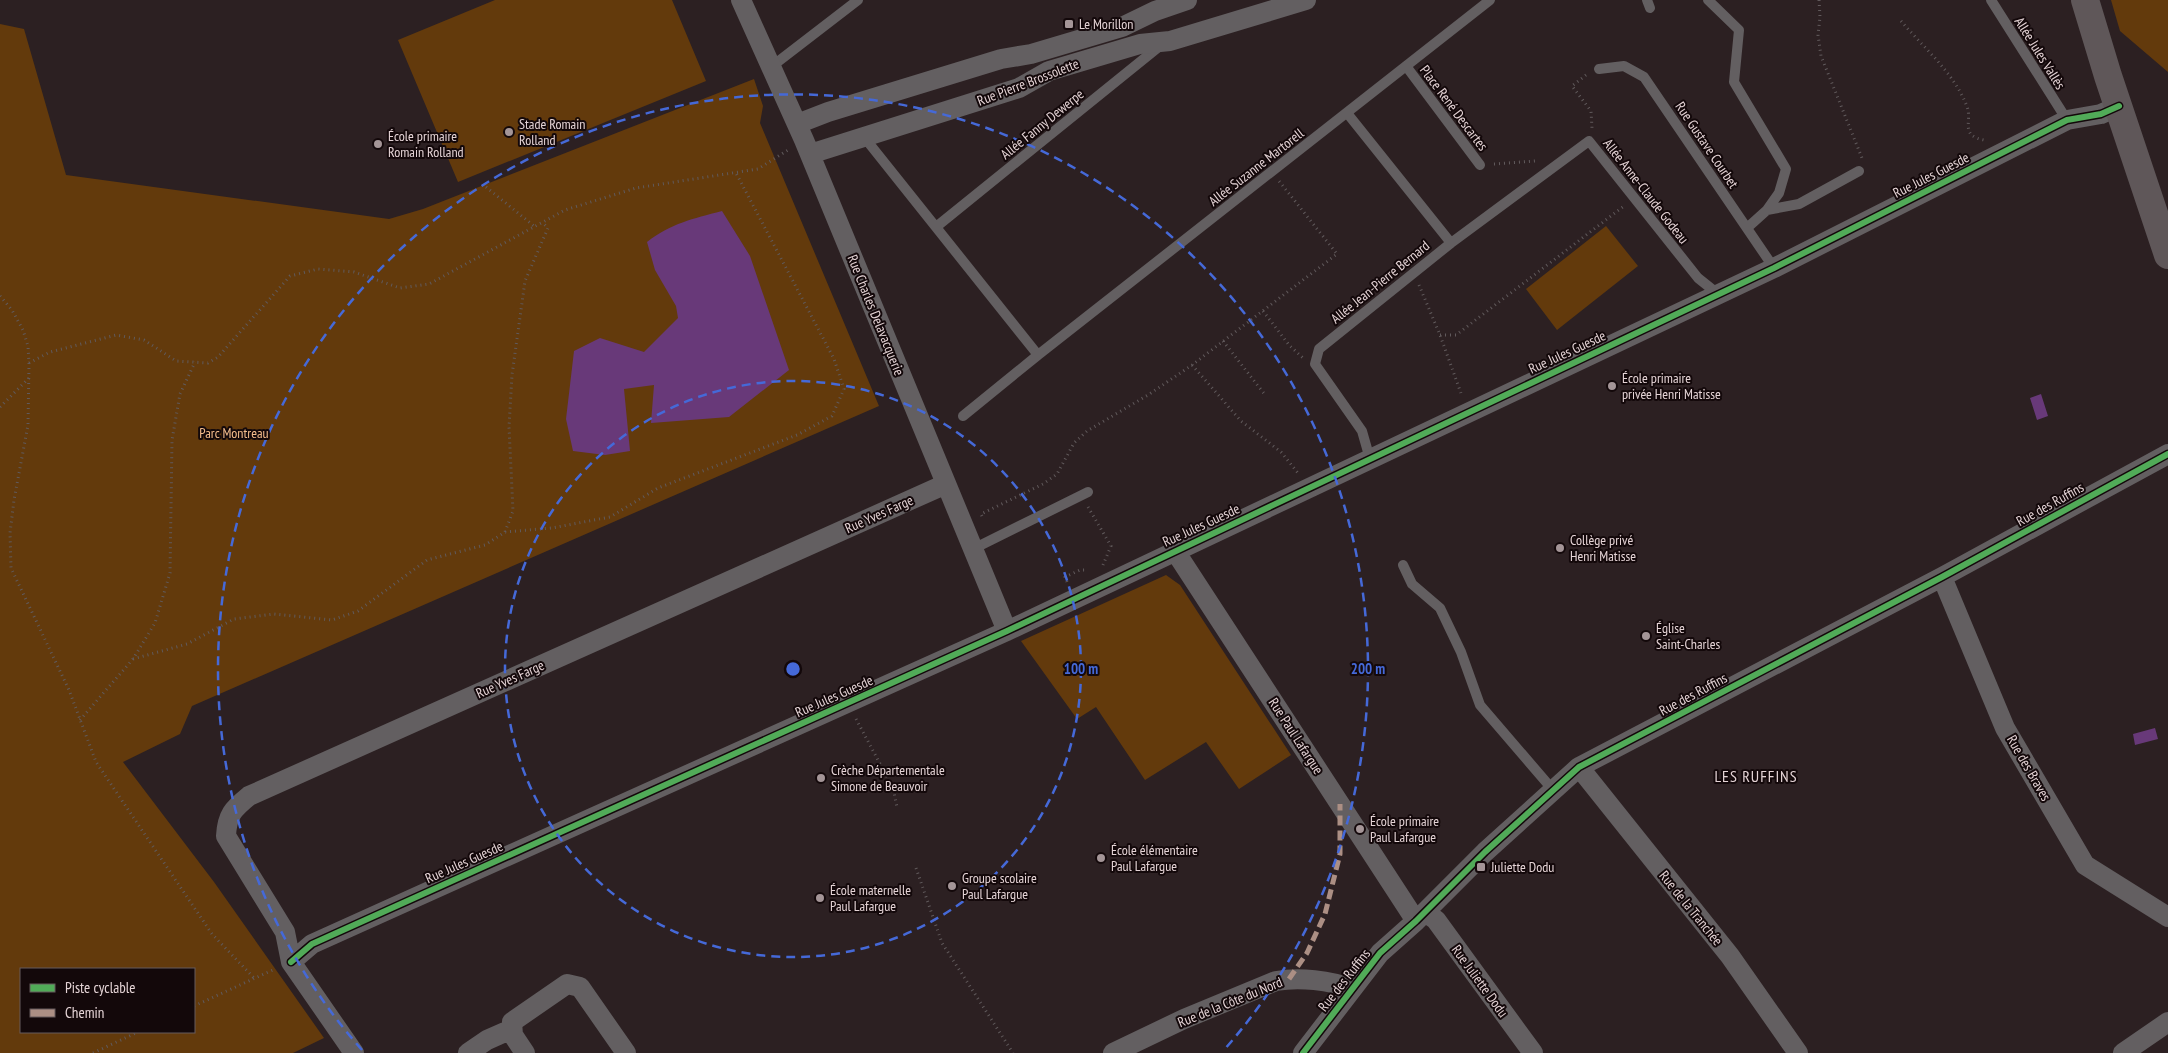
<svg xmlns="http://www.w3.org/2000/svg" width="2168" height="1053" font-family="'PT Sans Narrow',sans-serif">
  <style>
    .green { fill: #633a0c; fill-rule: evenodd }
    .water { fill: #683979 }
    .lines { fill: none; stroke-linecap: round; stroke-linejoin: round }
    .path { stroke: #615a5c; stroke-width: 3; stroke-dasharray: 1 4; stroke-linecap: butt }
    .lane { stroke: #635f61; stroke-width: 10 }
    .street { stroke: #635f61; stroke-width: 20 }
    .secondary { stroke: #5f5759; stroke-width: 28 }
    .quiet { stroke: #ac8f84; stroke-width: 5; stroke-dasharray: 10 5; stroke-linecap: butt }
    .cycleway-casing { stroke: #13080a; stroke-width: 9 }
    .cycleway { stroke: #51ab58; stroke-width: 6 }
    .ring { fill: none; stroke: #4569d8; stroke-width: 2.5; stroke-dasharray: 9 6 }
    .poi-dot { fill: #a49597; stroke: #13080a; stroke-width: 2 }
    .labels { text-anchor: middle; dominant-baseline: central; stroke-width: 4; stroke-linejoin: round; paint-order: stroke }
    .poi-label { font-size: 14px; fill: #e5d4d6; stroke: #13080a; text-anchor: start }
    .street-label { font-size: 14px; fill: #e5d4d6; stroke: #13080a }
    .park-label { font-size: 14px; fill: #f5bd8c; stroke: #13080a }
    .quarter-label { font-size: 16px; letter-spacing: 1px; fill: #e5d4d6; stroke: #13080a }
    .centre { fill: #4569d8; stroke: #13080a; stroke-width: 2.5 }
    .ring-label { font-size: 15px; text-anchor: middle; font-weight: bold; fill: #4569d8; stroke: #13080a; stroke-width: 4; stroke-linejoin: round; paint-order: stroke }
  </style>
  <rect width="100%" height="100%" fill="#2c2022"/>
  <path class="green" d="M495 0H672L706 81 458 182 398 40Z
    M2111 0H2168V72L2120 31Z
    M0 24 24 29 66 175 389 219 423 209 754 79 763 106 760 123 879 406 192 706 180 734 123 762 214 882 324 1038 293 1053H0ZM21 969H194V1032H21Z
    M1606 226 1638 266 1557 330 1526 289Z
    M1166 575 1180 585 1291 755 1239 789 1206 742 1145 780 1096 707 1077 719 1021 641Z"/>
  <path class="water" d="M722 211 750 256 789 370 729 417 651 423 654 385 624 389 630 451 605 455 573 451 566 419 574 351 600 338 644 352 678 318 676 306 655 270 647 242C672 223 692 219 722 211Z
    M2041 394 2048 416 2037 420 2030 398Z
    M2155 728 2158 739 2135 745 2133 734Z"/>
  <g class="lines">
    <path class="path" d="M1819 0 1820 17 1818 35 1821 56 1862 158
      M1901 21C1923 47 1953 72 1966 104 1974 120 1958 135 1984 140
      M1586 75 1572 86 1591 111 1592 128
      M1494 164 1535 161 1537 163
      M486 187 534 226
      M1419 285 1440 335 1462 396
      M0 296 12 310 23 330 28 346 29 363 28 425 14 500 10 533 11 568 69 690 96 762 212 934 254 978
      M1263 311 1289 345 1303 358
      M1440 335H1456L1624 206
      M1223 341 1266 396
      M29 363 50 352 116 335 144 340 176 361 208 363 218 357 290 276 318 269 354 272 400 288 429 284 565 210 636 188 758 169 788 150
      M1192 365 1241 421 1281 452 1298 473
      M0 407 29 378
      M1088 507 1111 546 1103 565
      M982 516 981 514 1043 484 1057 474 1074 443 1087 431 1148 395 1192 365 1337 254 1279 181
      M505 532 513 511 509 427 512 375 525 281 548 228 542 222
      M1067 582 1065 577 1080 570H1088
      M133 659 187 644 234 619 274 614 332 620 358 611 427 560 485 545 505 532 552 528 610 517 658 488 797 435 832 416 844 389 834 359 736 173
      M856 719 893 788 897 807
      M80 720 133 659 155 623 170 573 172 440 180 394 195 362
      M916 868 942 943 1013 1053
      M194 1006 275 969
      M93 1053 138 1032"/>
    <path class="lane" d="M1647 0 1650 8
      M1708 0 1739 30 1734 82 1786 169 1779 193 1767 210 1747 228
      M1991 0 2067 120
      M1406 66 1480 165
      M771 67 858 0
      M1599 69 1624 66 1644 77 1774 268
      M1347 113 1451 243
      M864 137 1038 355 963 416
      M1767 210 1799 204 1859 171
      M936 227 1161 45
      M1038 355 1490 0
      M1370 459 1362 431 1315 364 1319 349 1451 243 1589 141 1698 278 1718 294
      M973 549 1088 492
      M1403 565 1412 584 1440 608 1461 652 1480 705 1553 790"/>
    <path class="street" d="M741 0 804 140 1007 631
      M797 124 828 112 1001 59 1031 54 1122 27 1155 11 1187 0
      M810 154 1019 88 1049 71 1140 44 1170 41 1306 0
      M1175 551 1416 921
      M1942 577 2005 728 2085 865 2168 917
      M1579 767 1730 956 1798 1053
      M1425 912 1436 920 1533 1053
      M291 962 312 944 1007 631 1774 268 2067 120 2101 114 2119 106
      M354 1053 291 962 285 932 226 836C227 815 233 809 249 796L946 484
      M468 1053 487 1040 512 1029
      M525 1053 513 1035 512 1022 567 984 580 987 626 1053
      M1113 1053 1184 1019 1276 981C1299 977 1330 980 1352 989
      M1303 1053 1380 953 1416 921 1485 852 1579 767 1942 577 2168 454
      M2123 1053 2168 1022"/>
    <path class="secondary" d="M2085 0 2108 76 2168 255"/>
    <path class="quiet" d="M1289 979 1307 953 1325 914 1340 854V804"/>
    <g class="cycleway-casing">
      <path id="cycleway" d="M291 962 312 944 1007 631 1774 268 2067 120 2101 114 2119 106
        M1303 1053 1380 953 1416 921 1485 852 1579 767 1942 577 2168 454"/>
    </g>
    <use href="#cycleway" class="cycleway"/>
  </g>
  <g class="ring">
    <circle cx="793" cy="669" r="288"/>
    <path d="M362 1050A575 575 0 1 1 1224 1050"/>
  </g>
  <g class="poi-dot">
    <rect x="1064" y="19" width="10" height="10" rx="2.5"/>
    <circle cx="509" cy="132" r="5"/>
    <circle cx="378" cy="144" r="5"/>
    <circle cx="1612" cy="386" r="5"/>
    <circle cx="1560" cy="548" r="5"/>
    <circle cx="1646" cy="636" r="5"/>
    <circle cx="821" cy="778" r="5"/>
    <circle cx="1360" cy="829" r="5"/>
    <circle cx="1101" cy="858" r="5"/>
    <rect x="1476" y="862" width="10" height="10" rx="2.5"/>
    <circle cx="952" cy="886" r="5"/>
    <circle cx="820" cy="898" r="5"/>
  </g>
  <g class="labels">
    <g class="poi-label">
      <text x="1079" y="24">Le Morillon</text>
      <text x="519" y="124">Stade Romain<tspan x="519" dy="16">Rolland</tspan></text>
      <text x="388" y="136">École primaire<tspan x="388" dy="16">Romain Rolland</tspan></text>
      <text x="1622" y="378">École primaire<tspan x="1622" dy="16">privée Henri Matisse</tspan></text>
      <text x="1570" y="540">Collège privé<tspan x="1570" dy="16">Henri Matisse</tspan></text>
      <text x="1656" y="628">Église<tspan x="1656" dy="16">Saint-Charles</tspan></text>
      <text x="831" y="770">Crèche Départementale<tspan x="831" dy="16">Simone de Beauvoir</tspan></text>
      <text x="1370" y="821">École primaire<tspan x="1370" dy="16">Paul Lafargue</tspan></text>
      <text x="1111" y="850">École élémentaire<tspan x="1111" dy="16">Paul Lafargue</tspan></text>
      <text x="1491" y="867">Juliette Dodu</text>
      <text x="962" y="878">Groupe scolaire<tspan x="962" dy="16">Paul Lafargue</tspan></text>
      <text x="830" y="890">École maternelle<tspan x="830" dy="16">Paul Lafargue</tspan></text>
    </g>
    <g class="street-label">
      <text transform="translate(2040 53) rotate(58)">Allée Jules Vallès</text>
      <text transform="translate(1028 82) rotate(-21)">Rue Pierre Brossolette</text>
      <text transform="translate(1454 108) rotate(53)">Place René Descartes</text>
      <text transform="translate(1042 124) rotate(-39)">Allée Fanny Dewerpe</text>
      <text transform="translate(1707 145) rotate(56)">Rue Gustave Courbet</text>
      <text transform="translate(1256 167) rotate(-38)">Allée Suzanne Martorell</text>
      <text transform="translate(1931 175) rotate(-27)">Rue Jules Guesde</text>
      <text transform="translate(1646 191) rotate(52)">Allée Anne-Claude Godeau</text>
      <text transform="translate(1380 282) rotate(-39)">Allée Jean-Pierre Bernard</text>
      <text transform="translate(876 315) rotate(68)">Rue Charles Delavacquerie</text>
      <text transform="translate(1567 352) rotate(-25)">Rue Jules Guesde</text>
      <text transform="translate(2050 504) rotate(-29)">Rue des Ruffins</text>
      <text transform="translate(879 514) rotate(-24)">Rue Yves Farge</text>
      <text transform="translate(1201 525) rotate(-25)">Rue Jules Guesde</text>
      <text transform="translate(510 679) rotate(-24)">Rue Yves Farge</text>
      <text transform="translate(1693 694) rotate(-28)">Rue des Ruffins</text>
      <text transform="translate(834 696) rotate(-24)">Rue Jules Guesde</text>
      <text transform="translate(1296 736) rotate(57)">Rue Paul Lafargue</text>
      <text transform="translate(2029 768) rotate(60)">Rue des Braves</text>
      <text transform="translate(464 862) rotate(-24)">Rue Jules Guesde</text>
      <text transform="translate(1691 908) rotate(51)">Rue de la Tranchée</text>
      <text transform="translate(1344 980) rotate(-52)">Rue des Ruffins</text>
      <text transform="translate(1480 981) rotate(54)">Rue Juliette Dodu</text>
      <text transform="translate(1230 1002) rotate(-22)">Rue de la Côte du Nord</text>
    </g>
    <g class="park-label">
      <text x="234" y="433">Parc Montreau</text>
    </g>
    <g class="quarter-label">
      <text x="1756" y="776">LES RUFFINS</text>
    </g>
  </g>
  <circle cx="793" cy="669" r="8" class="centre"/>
  <g class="ring-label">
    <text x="1081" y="674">100 m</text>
    <text x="1368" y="674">200 m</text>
  </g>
  <rect x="20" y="968" width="175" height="65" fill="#13080a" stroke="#675a5c"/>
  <rect x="30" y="984" width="25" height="8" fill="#51ab58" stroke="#675a5c"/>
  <text x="65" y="993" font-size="15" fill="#e5d4d6">Piste cyclable</text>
  <rect x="30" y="1009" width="25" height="8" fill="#ac8f84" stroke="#675a5c"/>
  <text x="65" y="1018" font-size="15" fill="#e5d4d6">Chemin</text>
</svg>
